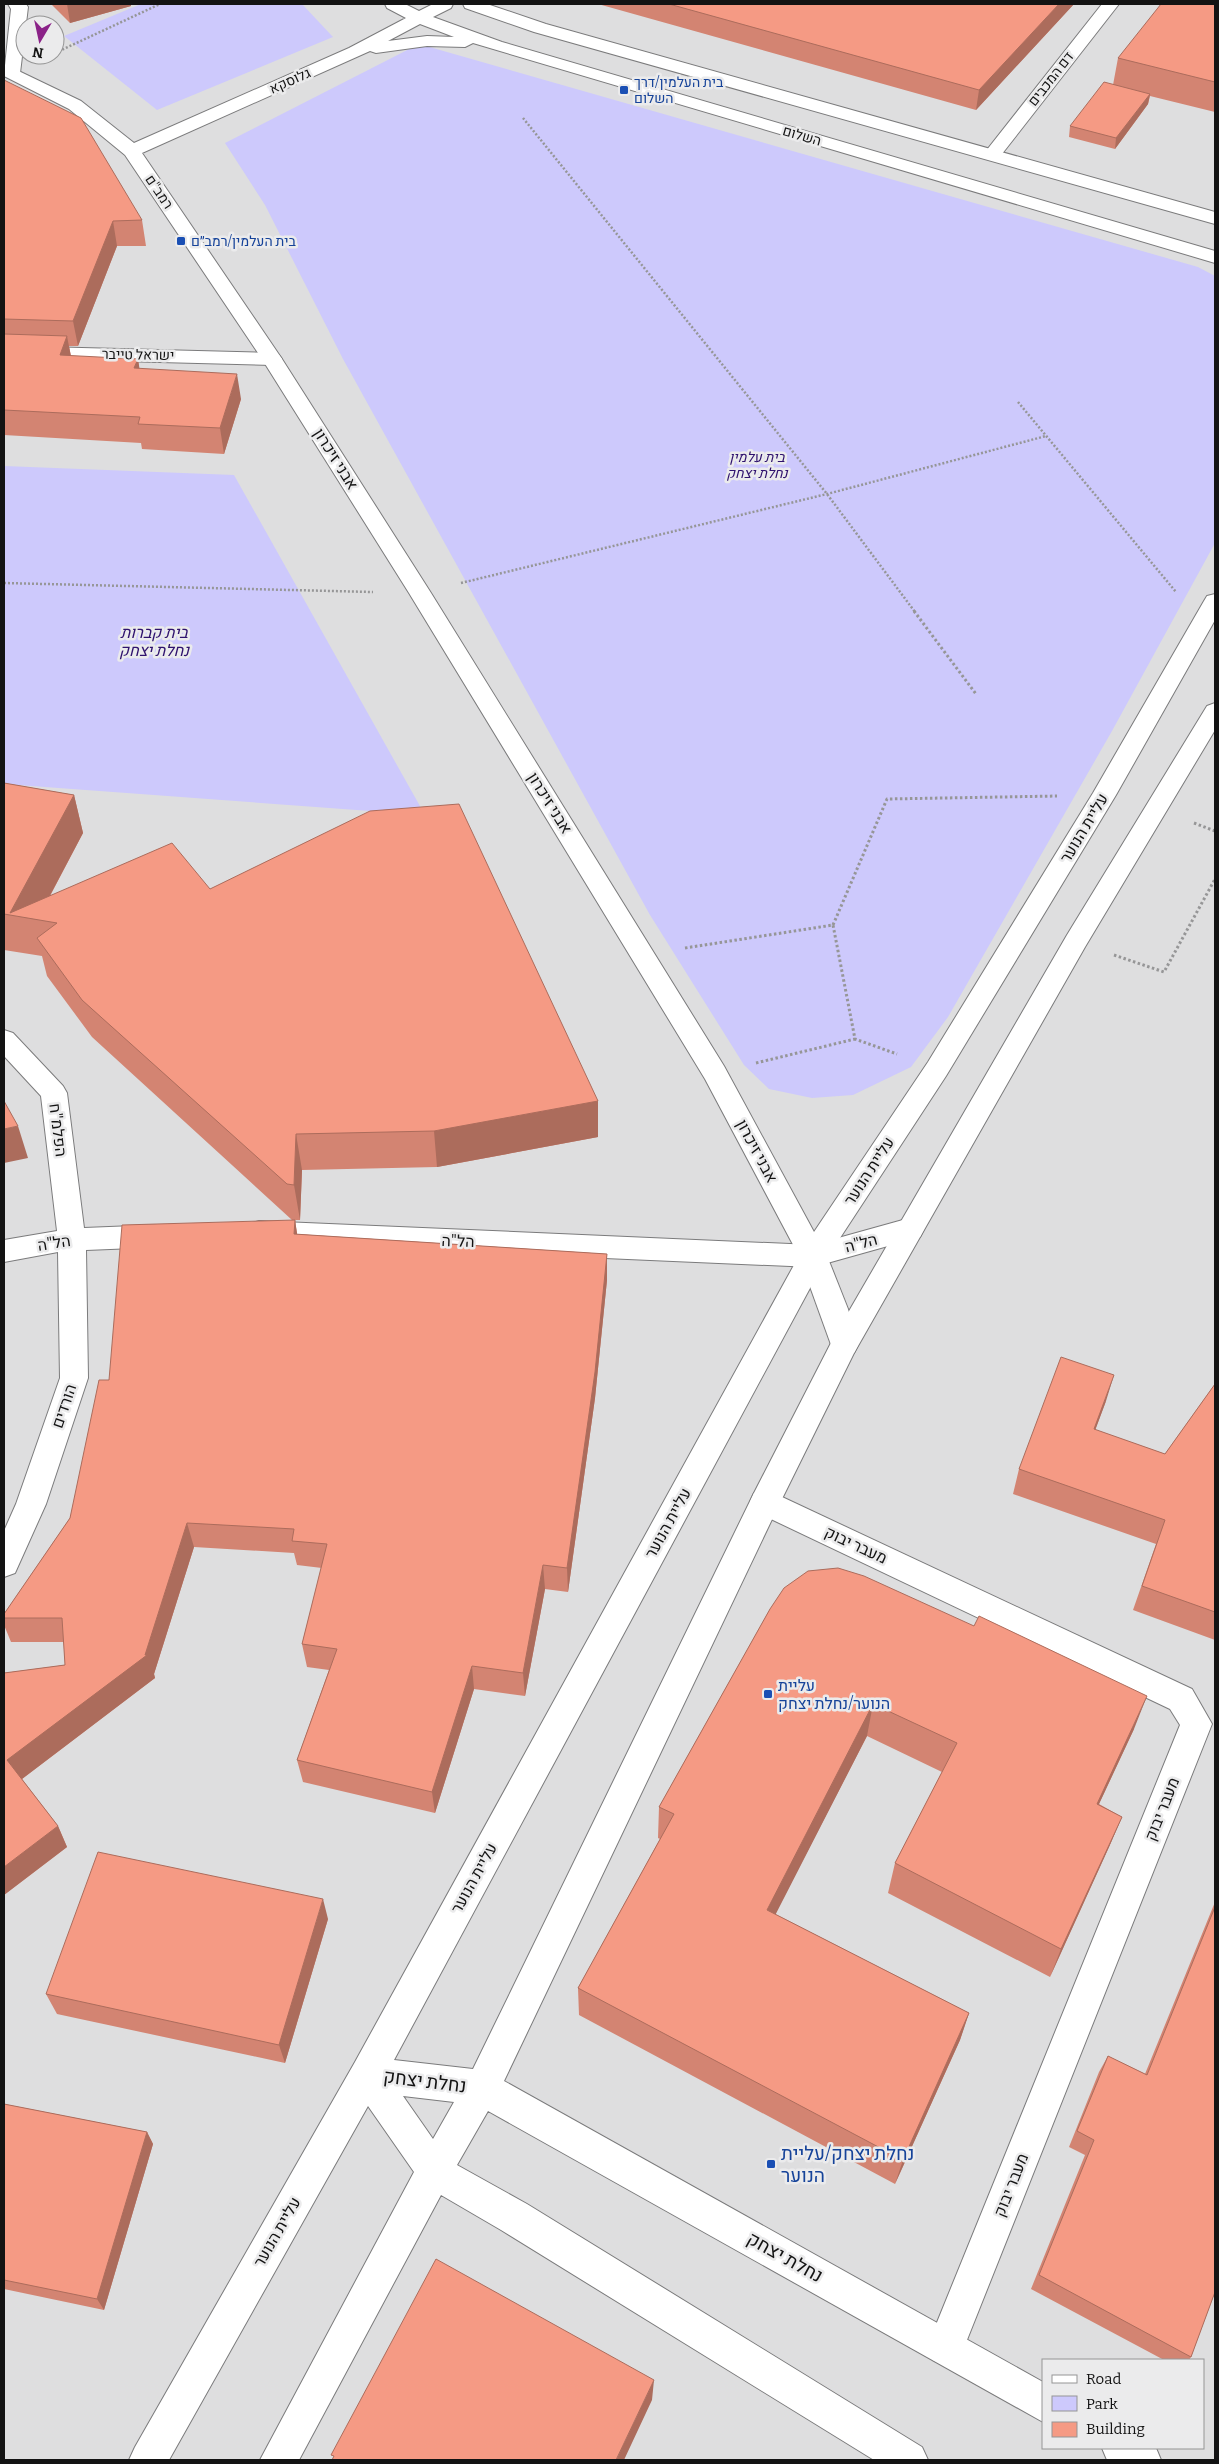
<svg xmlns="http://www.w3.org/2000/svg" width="1219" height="2464" font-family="Bitter,Heebo,serif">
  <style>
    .green { fill: #cdc9fc }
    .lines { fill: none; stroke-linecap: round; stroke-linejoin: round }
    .lane-casing { stroke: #7b7b7c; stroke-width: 2 }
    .street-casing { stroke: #7b7b7c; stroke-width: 2 }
    .secondary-casing { stroke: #7b7b7c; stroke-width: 2 }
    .path-far1 { stroke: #969697; stroke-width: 2.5; stroke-dasharray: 2 2; stroke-linecap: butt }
    .path { stroke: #969697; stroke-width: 3; stroke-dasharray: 2.5 2.5; stroke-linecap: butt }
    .lane { fill: #fff; fill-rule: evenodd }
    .street { fill: #fff; fill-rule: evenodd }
    .secondary { fill: #fff; fill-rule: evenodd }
    .wall { fill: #d38472 }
    .shaded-wall { fill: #ac6c5c }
    .building { fill: #f59a84; stroke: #ac6c5c }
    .transit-dot { fill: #1a4fb4; stroke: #ebebec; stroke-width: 2 }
    .labels { text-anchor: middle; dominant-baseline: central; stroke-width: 5; stroke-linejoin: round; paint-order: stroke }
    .far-street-label { font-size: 14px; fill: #131313; stroke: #ebebec }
    .far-transit-label { font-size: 14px; fill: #164399; stroke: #ebebec; text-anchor: start }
    .far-park-label { font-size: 14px; font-style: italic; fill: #2f126e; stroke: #ebebec }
    .street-label { font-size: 16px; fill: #131313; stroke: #ebebec }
    .park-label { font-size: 16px; font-style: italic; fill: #2f126e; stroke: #ebebec }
    .transit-label { font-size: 16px; fill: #164399; stroke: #ebebec; text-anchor: start }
    .near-street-label { font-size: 19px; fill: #131313; stroke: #ebebec }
    .near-transit-label { font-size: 19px; fill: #164399; stroke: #ebebec; text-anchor: start }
  </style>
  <rect width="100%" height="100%" fill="#dededf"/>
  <path class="green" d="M141 4H302L333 37 157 110 64 36Z
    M419 44 1198 267 1215 276V543L1112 731 948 1017 911 1067 853 1095 812 1098 769 1089 744 1065 650 915 343 359 265 205 225 143Z
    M4 466 234 475 425 815 4 784Z"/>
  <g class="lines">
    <g class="lane-casing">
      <path id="lane" d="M813 1245 823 1248 827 1256 848 1309 858 1345 854 1353 844 1357 834 1353 799 1256 803 1248Z"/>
    </g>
    <g class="street-casing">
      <path id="street" d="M8 4H26L28 7 20 73 17 77 11 78 4 75 11 9Z
        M1102 4H1119L998 159H986L983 155 986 151Z
        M4 346 272 353 279 355 282 359 279 363 272 365 4 358Z
        M4 1030 13 1033 63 1086 67 1093 84 1228 159 1225 169 1228 173 1236 169 1244 159 1247 86 1250 88 1378 46 1504 15 1573 4 1577V1531L16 1504 60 1378 58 1252 4 1262V1240L57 1231 41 1096 4 1056Z
        M910 1218 920 1221 924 1229 920 1237 813 1267 259 1243 249 1240 245 1232 249 1224 259 1221 813 1245Z
        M765 1489 1192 1689 1212 1724 959 2360 946 2366 933 2360 927 2347 1180 1725 1170 1709 754 1511 750 1502 754 1493Z"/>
    </g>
    <g class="secondary-casing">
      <path id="secondary" d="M385 4H405L419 11 433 4H453L451 8 433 17 502 42 1215 251V263L473 43 465 47 427 46 376 53 370 51 142 153 282 359 431 593 724 1066 814 1232 928 1062 1093 793 1204 601 1207 596 1215 594V620L1116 795 946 1076 823 1264 394 2060 473 2069 754 1493 834 1337 1067 935 1207 706 1215 703V730L1085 947 854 1353 776 1511 504 2081 1043 2382V2422L488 2111 457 2165 527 2204 922 2447 928 2460H874L501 2230 441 2195 299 2460H260L414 2172 368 2106 169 2460H129L135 2447 355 2062 799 1256 705 1079 409 593 262 359 125 155 69 109 4 76V64L81 101 134 143 349 48 406 18 387 8ZM420 24 454 37 427 36 388 41ZM403 2096 454 2102 433 2139Z
        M463 4H487L546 24 1215 212V224L534 32 465 8Z
        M1102 2448H1156L1161 2460H1107Z"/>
    </g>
    <path class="path-far1" d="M55 53 160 4
      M523 118 827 494 915 612
      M1018 402 1176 592
      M4 583 373 592
      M461 583 827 494 1046 436"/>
    <path class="path" d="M914 611 976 694
      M1194 823 1215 831
      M833 925 887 799 1057 796
      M685 948 833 925 855 1039 897 1054
      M1114 955 1164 972 1215 879
      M756 1063 855 1039"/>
    <use href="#lane" class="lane"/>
    <use href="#street" class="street"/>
    <use href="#secondary" class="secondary"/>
  </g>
  <path class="wall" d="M51 4H131V6L70 23Z
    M598 4H1074L976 110Z
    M1215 4V112L1150 96 1148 104 1115 149 1069 137 1070 126 1113 85 1118 58Z
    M4 80 142 220 146 246H117L78 346H69L71 356 138 359 139 369 241 399 224 454 142 449 141 443 4 435Z
    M4 783 74 795 83 833 50 896 210 889 598 1101V1137L437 1167 302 1170 300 1220H295L297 1234 607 1254V1280L595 1398 568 1592 545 1589 525 1696 474 1689 435 1813 303 1782 297 1760 329 1670 307 1667 302 1644 322 1568 297 1565 294 1553 194 1547 154 1674 155 1678 22 1779 58 1826 67 1847 4 1895V1673L65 1665 64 1642H11L4 1625V1614L70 1518 109 1380 292 1220 92 1037 47 976 42 956 4 950Z
    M1215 1384V1640L1133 1610 1156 1544 1013 1494 1019 1469 1106 1401 1095 1430 1165 1454Z
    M770 1609 1134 1729 1099 1804 1122 1817 1109 1847 1050 1977 888 1893 895 1863 942 1772 867 1736 775 1914 969 2013 960 2040 895 2184 579 2015 578 1988 660 1839 658 1838 659 1807Z
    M1215 1902V2292L1191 2357 1189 2360H1164L1031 2289 1085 2155 1069 2147 1099 2072 1108 2056 1145 2074Z
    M328 1919 285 2063 57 2014 46 1994Z
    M4 2104 147 2132 153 2144 104 2310 4 2289Z"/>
  <path class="shaded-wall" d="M67 4H131V6L70 23Z
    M1059 4H1074L976 110 979 90Z
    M1150 94 1148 104 1115 149 1116 138Z
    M113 221 117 246 78 346 73 321Z
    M67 336 72 362 60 355Z
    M138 359 142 385 134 368Z
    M237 374 241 399 224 454 220 428Z
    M74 795 83 833 37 920 10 913Z
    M598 1101V1137L437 1167 434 1131Z
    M18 1126 28 1158 4 1163V1129Z
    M296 1134 302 1170 300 1220 294 1185Z
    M295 1220 299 1246 294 1234Z
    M607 1254V1280L595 1398 568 1592 567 1568Z
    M1114 1375 1106 1401 1086 1455 1094 1429Z
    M187 1523 194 1547 154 1674 155 1678 18 1782 7 1760 145 1655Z
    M543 1565 545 1589 525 1696 523 1673Z
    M472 1666 474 1689 435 1813 432 1792Z
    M1147 1696 1134 1729 1085 1834 1097 1804Z
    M873 1704 867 1736 763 1939 767 1910Z
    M1122 1817 1109 1847 1050 1977 1061 1949Z
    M58 1826 67 1847 4 1895V1867Z
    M323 1899 328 1919 285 2063 279 2045Z
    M969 2013 960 2040 895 2184 903 2160Z
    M147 2132 153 2144 104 2310 97 2299Z
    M654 2380 652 2400 624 2460H616Z"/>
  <path class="building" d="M669 4H1059L979 90Z
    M1161 4H1215V82L1118 58Z
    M4 80 81 118 142 220 113 221 73 321 4 319Z
    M1104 82 1150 94 1116 138 1070 126Z
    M4 334 67 336 60 355 138 359 134 368 237 374 220 428 138 424 140 417 4 410Z
    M4 783 74 795 10 913 172 843 210 889 370 811 459 804 598 1101 434 1131 296 1134 294 1185 287 1184 82 1000 37 938 57 923 4 914Z
    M4 1101 18 1126 4 1129Z
    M295 1220 294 1234 607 1254 595 1372 567 1568 543 1565 523 1673 472 1666 432 1792 297 1760 337 1649 302 1644 327 1544 292 1541 294 1529 187 1523 145 1655H147L7 1760 58 1826 4 1867V1673L65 1665 62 1618H4V1614L70 1518 99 1380H109L122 1225Z
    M1061 1357 1114 1375 1094 1429 1165 1454 1215 1384V1612L1142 1586 1165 1520 1019 1469Z
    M838 1568 864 1576 974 1626 979 1616 1147 1696 1097 1804 1122 1817 1061 1949 895 1863 957 1743 873 1704 767 1910 969 2013 903 2160 578 1988 674 1814 659 1807 770 1609 784 1588 808 1571Z
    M98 1852 323 1899 279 2045 46 1994Z
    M1215 1907V2292L1191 2357 1039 2275 1094 2140 1077 2131 1108 2056 1147 2075Z
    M4 2104 147 2132 97 2299 4 2280Z
    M436 2259 654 2380 616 2460H332L334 2456 331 2455Z"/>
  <g class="transit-dot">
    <rect x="619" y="85" width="10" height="10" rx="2.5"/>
    <rect x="176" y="236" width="10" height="10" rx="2.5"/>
    <rect x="763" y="1689" width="10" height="10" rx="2.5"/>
    <rect x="766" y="2159" width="10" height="10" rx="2.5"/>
  </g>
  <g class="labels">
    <g class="far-street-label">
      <text transform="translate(1051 79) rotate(-52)">דם המכבים</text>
      <text transform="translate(290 81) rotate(-24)">גלוסקא</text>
      <text transform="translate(802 136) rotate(16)">השלום</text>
      <text transform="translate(159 192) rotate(56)">רמב"ם</text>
      <text transform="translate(138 355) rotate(1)">ישראל טייבר</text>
    </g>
    <g class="far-transit-label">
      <text x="634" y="82">בית העלמין/דרך<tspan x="634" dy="16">השלום</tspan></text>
      <text x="191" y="241">בית העלמין/רמב״ם</text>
    </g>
    <g class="far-park-label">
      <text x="757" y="457">בית עלמין<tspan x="757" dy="16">נחלת יצחק</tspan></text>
    </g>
    <g class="street-label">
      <text transform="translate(336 459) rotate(58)">אבני זיכרון</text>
      <text transform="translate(550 803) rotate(58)">אבני זיכרון</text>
      <text transform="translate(1084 828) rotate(-59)">עליית הנוער</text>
      <text transform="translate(58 1130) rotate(83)">הפלמ"ח</text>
      <text transform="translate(757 1151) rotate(62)">אבני זיכרון</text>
      <text transform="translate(869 1171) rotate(-57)">עליית הנוער</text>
      <text transform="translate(458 1241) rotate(2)">הל"ה</text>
      <text transform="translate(54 1243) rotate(-9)">הל"ה</text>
      <text transform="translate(861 1243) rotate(-15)">הל"ה</text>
      <text transform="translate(64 1406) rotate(-71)">הורדים</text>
      <text transform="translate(668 1523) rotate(-61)">עליית הנוער</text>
      <text transform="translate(856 1545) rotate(25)">מעבר יבוק</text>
      <text transform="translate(1162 1809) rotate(-68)">מעבר יבוק</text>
      <text transform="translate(474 1878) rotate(-61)">עליית הנוער</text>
      <text transform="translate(1011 2185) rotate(-68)">מעבר יבוק</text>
      <text transform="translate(277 2232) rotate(-60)">עליית הנוער</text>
    </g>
    <g class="park-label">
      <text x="154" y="632">בית קברות<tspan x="154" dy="18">נחלת יצחק</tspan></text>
    </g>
    <g class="transit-label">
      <text x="778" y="1685">עליית<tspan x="778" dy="18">הנוער/נחלת יצחק</tspan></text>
    </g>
    <g class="near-street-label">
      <text transform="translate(425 2081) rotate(7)">נחלת יצחק</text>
      <text transform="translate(785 2257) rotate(29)">נחלת יצחק</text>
    </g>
    <g class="near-transit-label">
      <text x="781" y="2153">נחלת יצחק/עליית<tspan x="781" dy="22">הנוער</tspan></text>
    </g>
  </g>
  <rect width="1219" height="2464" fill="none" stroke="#131313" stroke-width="10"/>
  <rect x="1042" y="2359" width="162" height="90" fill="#ebebec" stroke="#959595"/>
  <rect x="1052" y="2375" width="25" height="8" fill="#ffffff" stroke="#959595"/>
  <text x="1086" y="2384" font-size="15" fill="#131313">Road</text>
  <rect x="1052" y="2396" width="25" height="15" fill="#cdc9fc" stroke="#959595"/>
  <text x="1086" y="2409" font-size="15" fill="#131313">Park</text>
  <rect x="1052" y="2422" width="25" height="15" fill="#f59a84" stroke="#959595"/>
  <text x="1086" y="2434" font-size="15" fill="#131313">Building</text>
  <g transform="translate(40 40) rotate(189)"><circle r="24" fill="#ebebec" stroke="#959595"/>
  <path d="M0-4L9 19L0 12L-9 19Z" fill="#8b2288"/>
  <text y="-8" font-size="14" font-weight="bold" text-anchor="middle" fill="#131313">N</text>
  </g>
</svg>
